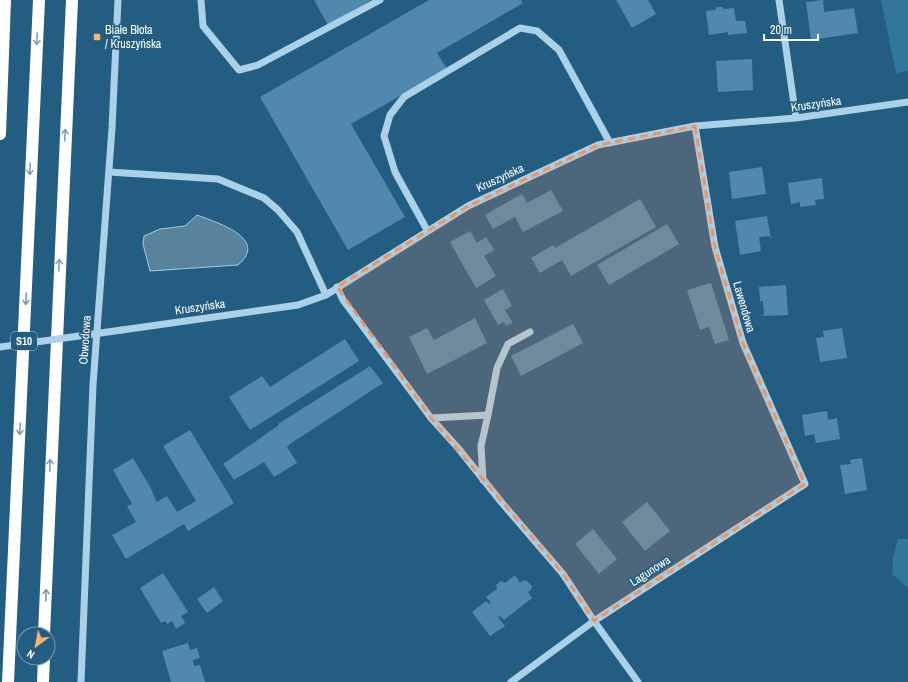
<svg xmlns="http://www.w3.org/2000/svg" width="908" height="682" font-family="'Archivo Narrow',sans-serif">
  <style>
    .green { fill: #33769d }
    .water { fill: #59839b; stroke: #9ecee8 }
    .building { fill: #5089ac }
    .lines { fill: none; stroke-linecap: round; stroke-linejoin: round }
    .minor { stroke: #aad1e7; stroke-width: 7 }
    .highway { stroke: #fff; stroke-width: 12 }
    .minor-bridge { stroke: #aad1e7; stroke-width: 7 }
    .oneway { stroke: #7b9eb4 }
    .marked { fill: #f09361; fill-opacity: 0.2; stroke: #f09361; stroke-width: 3; stroke-dasharray: 8 5; stroke-linejoin: round }
    .poi-dot { fill: #f3b46c; stroke: #235d82; stroke-width: 1.5 }
    .labels { text-anchor: middle; dominant-baseline: central; stroke-width: 3.5; stroke-linejoin: round; paint-order: stroke }
    .shield { fill: #235d82; stroke: #bdceda; stroke-width: 1 }
    .shield-label { font-size: 11px; font-weight: bold; fill: #fff }
    .poi-label { font-size: 12px; fill: #fff; stroke: #235d82; text-anchor: start }
    .street-label { font-size: 12px; fill: #fff; stroke: #235d82 }
  </style>
  <rect width="100%" height="100%" fill="#235d82"/>
  <path class="green" d="M881 0H908V71L896 73Z
    M898 539H908V588L892 574 893 558Z"/>
  <path class="water" d="M197 215C215 222 270 238 238 265L150 271 143 244 144 236 160 229 185 226Z"/>
  <path class="building" d="M314 0H371L328 25Z
    M429 0H521L523 3 437 53 447 69 351 124 405 217 348 250 260 97Z
    M616 0H648L656 14 632 28Z
    M823 0 824 12 854 8 858 33 811 40 806 2Z
    M717 7H722L724 9 734 8 736 21H745L747 33 728 35V32L709 35 706 11 715 10Z
    M752 59 753 90 718 92 716 61Z
    M762 167 766 194 732 199 729 172Z
    M822 178 824 199 815 200 816 205 800 207V202L791 204 788 183Z
    M551 190 563 211 523 232 515 217 493 229 485 215 522 194 527 203Z
    M640 199 656 227 571 276 562 260 540 273 531 258 553 245 555 248Z
    M767 216 771 239 769 236 759 237 761 251 740 255 735 221Z
    M667 224 679 244 609 285 597 265Z
    M470 231 477 243 486 237 494 250 484 256 496 276 476 288 450 242Z
    M711 283 729 340 715 344 709 327 700 330 687 290Z
    M786 285 788 315 761 316 764 315 763 301H760L759 287Z
    M503 289 512 306 505 310 513 323 506 326 504 322 498 325 484 300Z
    M475 318 487 343 427 374 409 337 427 328 434 340Z
    M573 324 583 343 521 376 511 356Z
    M842 328 847 358 820 362 816 338 824 337 823 331Z
    M345 339 359 361 250 430 229 397 262 376 270 387Z
    M370 366 383 383 290 444 287 447 297 463 274 477 264 462 234 480 223 464 279 425 278 424Z
    M827 411 828 420 837 418 840 439 816 443 814 434 805 436 802 415Z
    M190 430 234 503 188 531 184 524 126 559 112 535 136 522 127 506 132 504 113 470 133 458 153 492H152L157 502 167 496 177 512 196 501 163 446Z
    M862 458 867 490 845 494 840 465 851 464 850 460Z
    M647 502 670 531 645 551 622 522Z
    M593 529 617 559 599 574 575 544Z
    M163 573 188 612 181 616 185 623 176 629 172 621 167 624 165 621 161 623 140 588Z
    M515 575 520 583 524 580 527 581 532 586 531 590 528 592 532 598 504 620 500 616 498 617 505 626 490 636 472 612 486 601 489 604 491 603 486 597 497 589 496 585 501 581 505 583Z
    M214 587 223 601 207 613 197 599Z
    M188 643 190 650 197 648 200 658 193 660 194 666 200 665 205 682H171L162 651Z"/>
  <g class="lines">
    <path class="minor" d="M201 0 203 26 239 70 258 65 380 0
      M779 0 796 118
      M109 172 218 179 264 198 278 210 297 232 326 295
      M427 230 395 172 384 136 390 115 404 97 520 28 537 31 559 50 610 143
      M337 287 343 300 431 418 458 448 502 503 563 574 594 621 638 682
      M122 330 298 305 326 295 468 206 598 145 695 126 796 118 908 102
      M488 415 497 368 508 344 530 332
      M431 418 488 415 481 446 483 480
      M81 682 93 385 112 128 118 0
      M511 682 594 621 805 484 743 343 715 247 695 126"/>
    <path class="highway" d="M0 134 5 0
      M44 634 72 0
      M8 682 39 0
      M43 682 44 658"/>
    <path class="minor-bridge" d="M0 347 122 330"/>
  </g>
  <defs><path id="oneway-shaft" d="M-6 0H5M1.5-3L5.5 0L1.5 3" fill="none" stroke-width="1.6" stroke-linecap="round" stroke-linejoin="round"/></defs>
  <g class="oneway">
    <use href="#oneway-shaft" transform="translate(37 39) rotate(93)"/>
    <use href="#oneway-shaft" transform="translate(65 135) rotate(-87)"/>
    <use href="#oneway-shaft" transform="translate(30 169) rotate(92)"/>
    <use href="#oneway-shaft" transform="translate(59 265) rotate(-87)"/>
    <use href="#oneway-shaft" transform="translate(26 299) rotate(92)"/>
    <use href="#oneway-shaft" transform="translate(20 429) rotate(93)"/>
    <use href="#oneway-shaft" transform="translate(50 465) rotate(-88)"/>
    <use href="#oneway-shaft" transform="translate(46 595) rotate(-88)"/>
  </g>
  <path class="marked" d="M695 126 715 247 743 343 805 484 594 621 563 574 431 418 337 287 468 206 598 145Z"/>
  <rect class="poi-dot" x="93" y="33" width="8" height="8" rx="2"/>
  <g class="labels">
    <rect class="shield" x="11" y="332" width="26" height="18" rx="3"/>
    <g class="shield-label">
      <text x="24" y="341">S10</text>
    </g>
    <g class="poi-label">
      <text x="105" y="30">Białe Błota<tspan x="105" dy="14">/ Kruszyńska</tspan></text>
    </g>
    <g class="street-label">
      <text transform="translate(816 104) rotate(-8)">Kruszyńska</text>
      <text transform="translate(500 178) rotate(-25)">Kruszyńska</text>
      <text transform="translate(200 307) rotate(-8)">Kruszyńska</text>
      <text transform="translate(744 307) rotate(74)">Lawendowa</text>
      <text transform="translate(85 340) rotate(-86)">Obwodowa</text>
      <text transform="translate(650 571) rotate(-33)">Lagunowa</text>
    </g>
  </g>
  <g transform="translate(36 646) rotate(212)"><circle r="19" fill="#235d82" stroke="#7b9eb4"/>
  <path d="M0-3L7 15L0 10L-7 15Z" fill="#f3b46c"/>
  <text y="-6" font-size="11" font-weight="bold" text-anchor="middle" fill="#ffffff">N</text>
  </g>
  <path d="M764 34v6h54v-6" fill="none" stroke="#ffffff" stroke-width="2"/>
  <text x="770" y="34" font-size="12" fill="#ffffff" stroke="#235d82" stroke-width="3" paint-order="stroke">20 m</text>
</svg>
